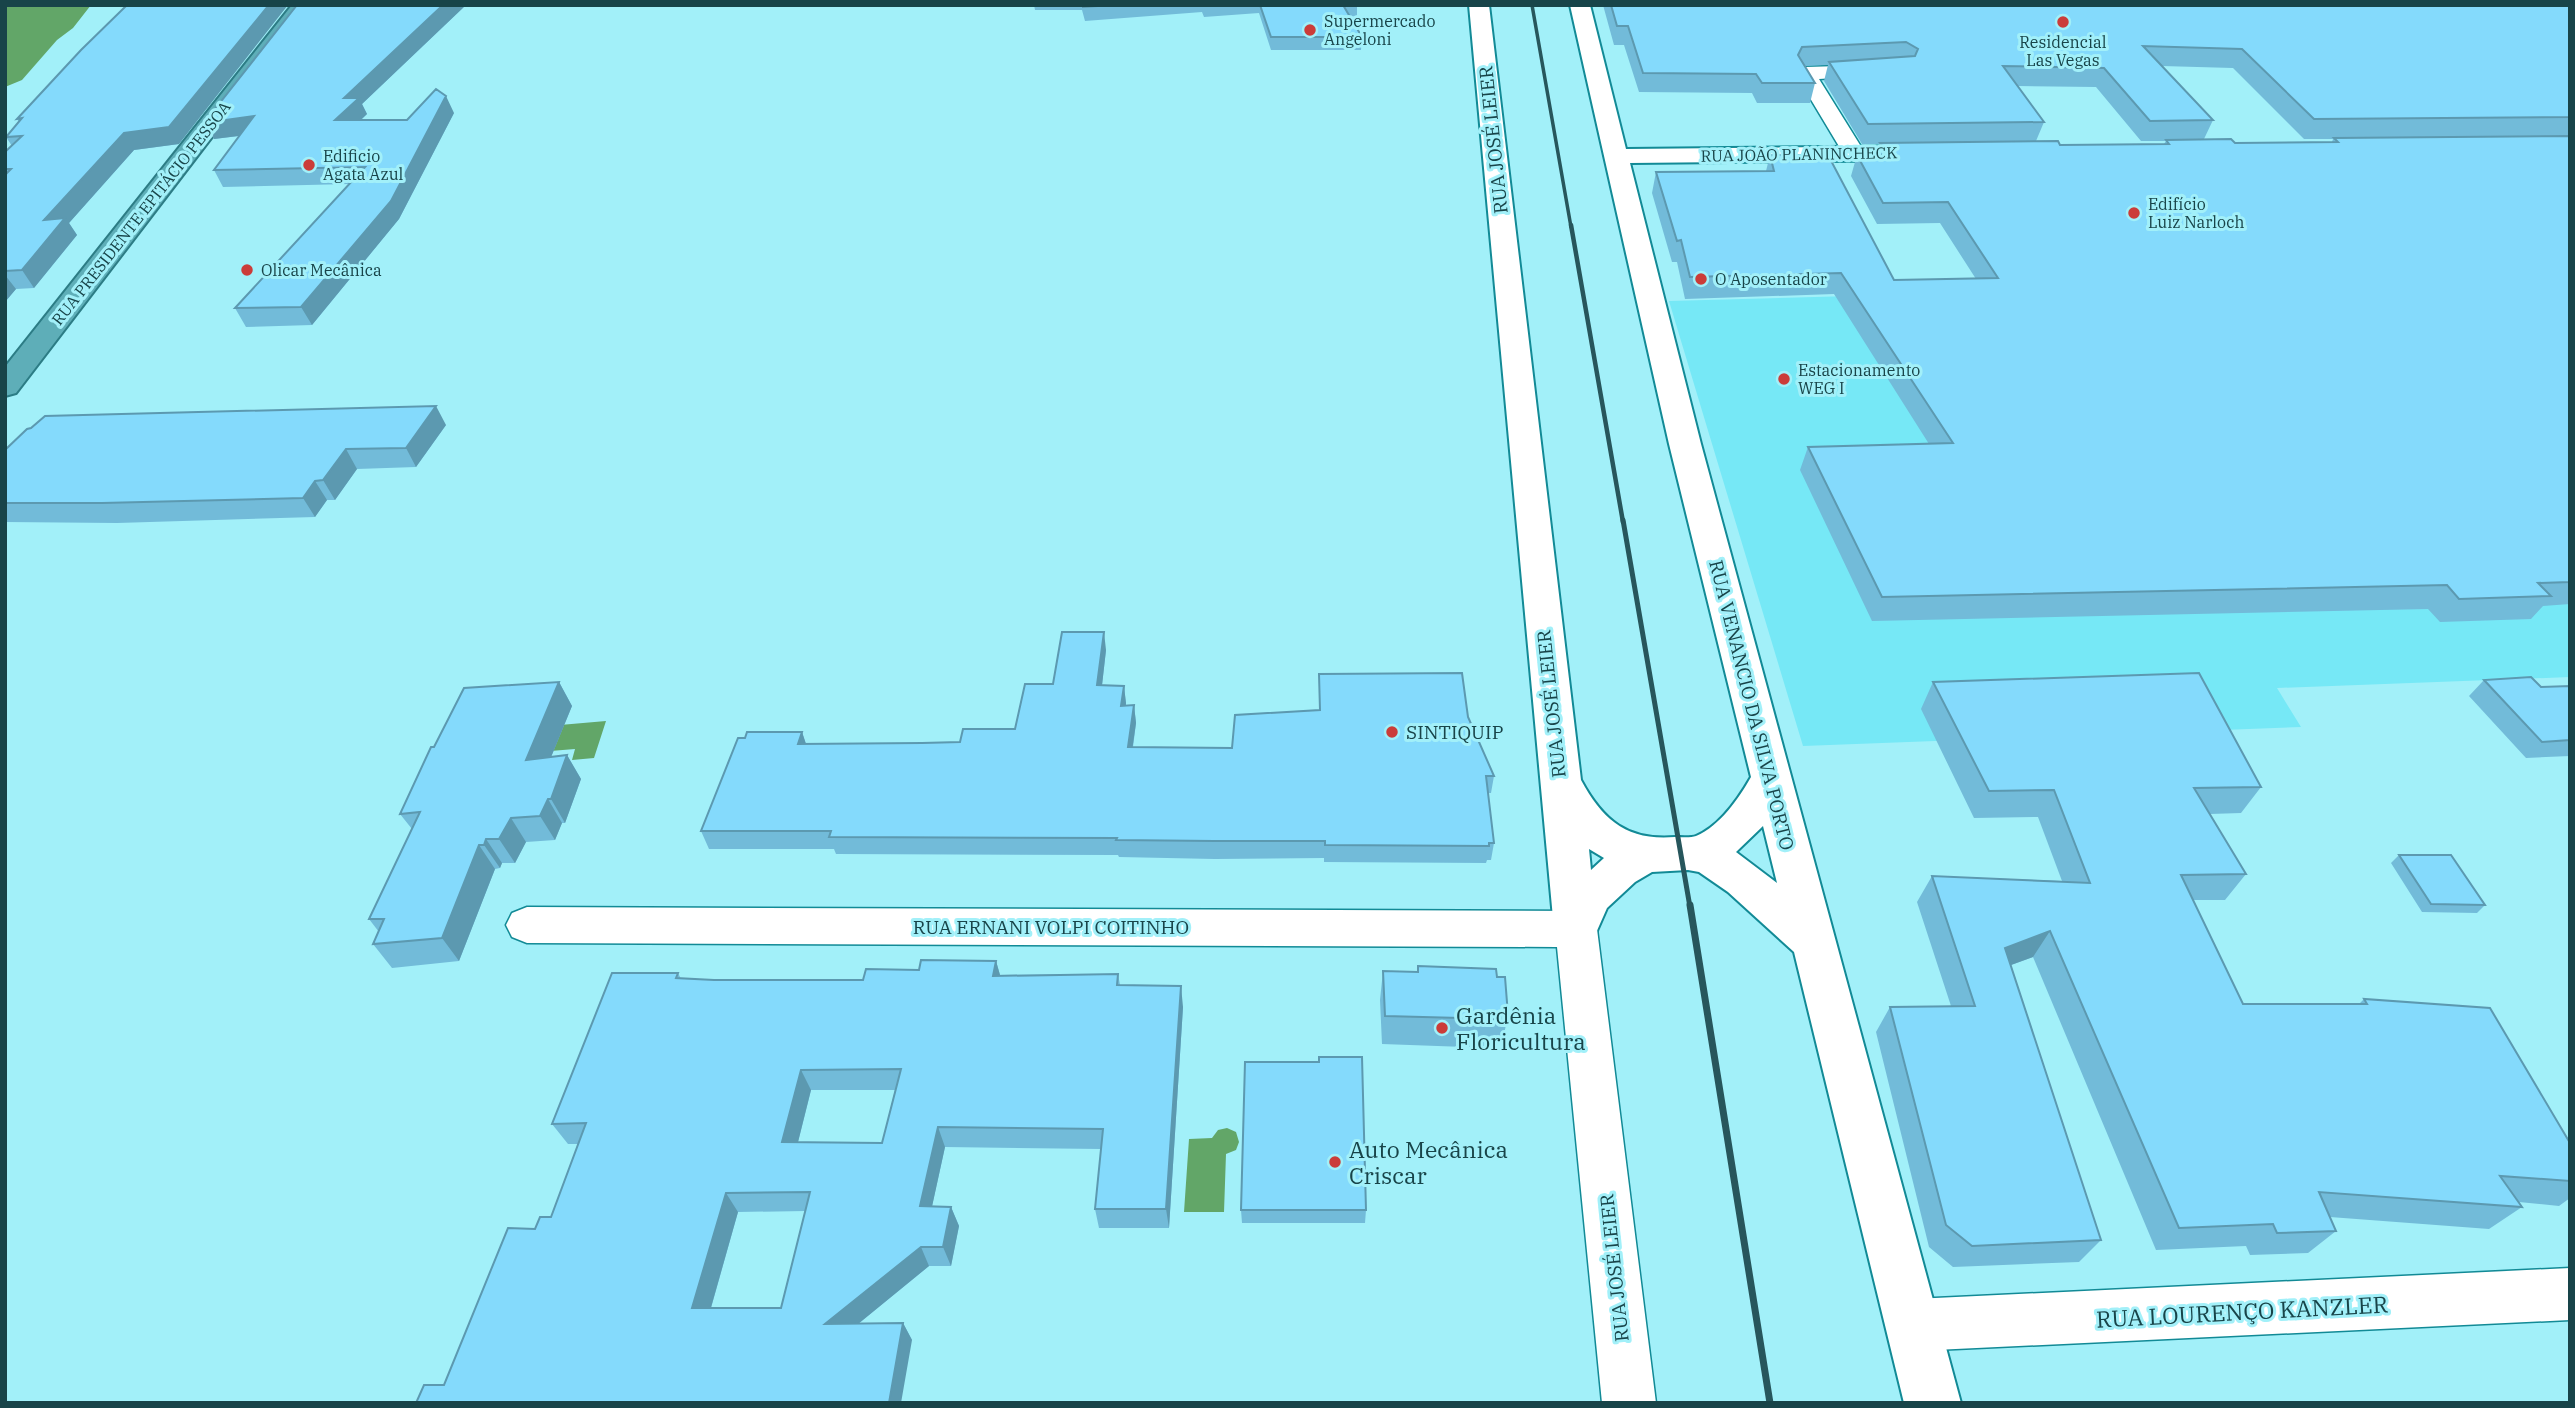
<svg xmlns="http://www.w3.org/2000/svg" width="2575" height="1408" font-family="'IBM Plex Serif',serif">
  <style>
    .built { fill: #76e8f6 }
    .water { fill: #62a668 }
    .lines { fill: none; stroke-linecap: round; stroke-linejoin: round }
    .minor-casing { stroke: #128a96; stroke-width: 3 }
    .tertiary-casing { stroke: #128a96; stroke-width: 4 }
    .trunk-casing { stroke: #2c7c85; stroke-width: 4 }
    .minor { fill: #fff; fill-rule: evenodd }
    .tertiary { fill: #fff; fill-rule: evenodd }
    .trunk { fill: #5eaeb8; fill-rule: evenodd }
    .rail-far3 { stroke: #27565c; stroke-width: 3.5 }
    .rail-far2 { stroke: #27565c; stroke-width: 4.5 }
    .rail-far1 { stroke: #27565c; stroke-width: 5 }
    .rail { stroke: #27565c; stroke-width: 7 }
    .wall { fill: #72bbd9; fill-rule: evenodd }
    .shaded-wall { fill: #5c99b0 }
    .building { fill: #84dafc; stroke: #5c99b0; stroke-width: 2; fill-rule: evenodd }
    .poi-dot { fill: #cb3c39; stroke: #a2f0f9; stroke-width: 2.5 }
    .labels { text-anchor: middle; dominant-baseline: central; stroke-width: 6; stroke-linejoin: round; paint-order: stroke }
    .far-poi-label { font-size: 16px; fill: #184449; stroke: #a2f0f9; text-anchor: start }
    .far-street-label { font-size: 16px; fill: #184449; stroke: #a2f0f9 }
    .street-label { font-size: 19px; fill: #184449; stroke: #a2f0f9 }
    .poi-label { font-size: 19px; fill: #184449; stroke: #a2f0f9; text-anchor: start }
    .near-poi-label { font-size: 23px; fill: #184449; stroke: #a2f0f9; text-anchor: start }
    .near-street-label { font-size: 23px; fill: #184449; stroke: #a2f0f9 }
  </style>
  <rect width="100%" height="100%" fill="#a2f0f9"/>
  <path class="built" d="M2570 279V677L2277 688 2301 727 1803 746 1669 301 2295 284Z"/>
  <path class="water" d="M5 5H91L73 28 57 40 22 80 5 87Z
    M606 721 594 758 572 760 575 749 526 753 537 727Z
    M1227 1128 1236 1132 1239 1142 1236 1150 1226 1154 1224 1212H1184L1189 1139 1212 1138 1218 1130Z"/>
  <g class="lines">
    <g class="minor-casing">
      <path id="minor" d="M1875 65 1882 67 1885 71 1882 75 1819 79 1865 153 1862 158H1846L1795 73 1798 69 1805 67Z
        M527 907 1576 911 1591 917 1597 929 1656 1403H1602L1557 947 527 943 512 937 506 925 512 913Z
        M2570 1268V1320L1914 1351 1895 1344 1888 1325 1895 1306 1914 1299Z"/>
    </g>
    <g class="tertiary-casing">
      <path id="tertiary" d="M1469 5H1489L1581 780C1603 821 1628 841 1675 837 1681 837 1691 838 1696 836 1720 826 1739 798 1751 777L1669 444 1570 5H1590L1626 149 1929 146 1937 148 1941 153 1937 158 1929 160 1630 163 1701 444 1961 1403H1904L1794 952 1728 892 1699 872 1688 870 1652 872 1635 882 1607 908 1592 942 1576 947 1560 942 1554 929ZM1763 826 1777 883 1736 852ZM1589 849 1604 858 1591 870Z"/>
    </g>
    <g class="trunk-casing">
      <path id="trunk" d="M292 5H313L16 393 5 396V367Z"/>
    </g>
    <use href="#minor" class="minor"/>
    <use href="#tertiary" class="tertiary"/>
    <use href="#trunk" class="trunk"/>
    <path class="rail-far3" d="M1532 5 1571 227"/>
    <path class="rail-far2" d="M1571 225 1623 522"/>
    <path class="rail-far1" d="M1623 520 1690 907"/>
    <path class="rail" d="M1690 905 1770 1403"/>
  </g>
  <path class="wall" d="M297 5H466L362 104 367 114 361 120H407L454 113 399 219 312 325 246 327 235 308 349 184 223 187 214 170 239 136 214 139 204 123Z
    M1034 5H1357V16L1349 17 1362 37 1361 50H1271L1259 13 1204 17 1202 12 1085 21 1082 10H1035Z
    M1603 5H2570V604L2543 606 2531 619 2440 622 2428 609 1872 621 1800 470 1808 447 1929 444 1834 294 1685 299 1677 262H1672L1652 193 1656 172 1766 171 1770 155 1894 280 1976 279 1940 223 1877 224 1851 176 1857 155H1876L1880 144H1862L1824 81 1828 65 1804 66 1815 83 1810 103H1757L1752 93 1639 92 1624 45H1614ZM2162 66 2233 68 2304 139H2333L2332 142 2235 143 2204 139 2213 120ZM2018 86 2096 87 2141 141H2166L2164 144 2060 145 2036 141 2044 122Z
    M81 50 179 144 134 150 69 223 77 235 34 288 16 289 5 302V152L12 146 6 137 19 122 17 119Z
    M446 425 416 467 357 469 335 500H327L315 517 117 523 5 522V450Z
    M1106 650 1102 685 1124 686 1126 705H1134L1136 723 1133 747 1232 748 1319 711V674L1468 717 1494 776 1491 793H1488L1494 843 1491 860H1487L1486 863 1324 862V858L1215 859 1119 857 1118 855 836 854 834 849H709L701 831 745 738 802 732 806 744 922 743 960 742 1015 729 1053 684Z
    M2484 680 2541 687 2570 686V756L2526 758 2469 696Z
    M559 682 572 706 551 757 567 755 581 779 565 823H562L555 840 526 842 515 863H502L500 868 495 869 459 961 392 968 373 944 379 932 369 919 412 829 400 814 434 747Z
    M1933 682 2261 787 2241 813 2210 814 2246 874 2225 900H2193L2243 1004H2359L2364 999 2570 1143V1198L2559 1206 2519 1202 2522 1207 2489 1229 2330 1217 2336 1231 2308 1253 2250 1255 2246 1246 2156 1250 2033 957 2011 965 2101 1240 2079 1262 1953 1267 1929 1247 1876 1032 1890 1007 1951 1006 1917 902 1932 876 2062 881 2038 817 1974 818 1921 709Z
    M2399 855 2485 905 2477 913 2422 912 2391 863Z
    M996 961 1000 975 1118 974 1120 985 1183 1007 1169 1228H1099L1095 1209 1101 1149 945 1147 932 1206 951 1207 959 1226 951 1266H929L858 1324 903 1323 912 1340 444 1385 535 1229 551 1217 579 1144H568L552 1124 678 973 681 979 714 980H863L919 970ZM811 1090H895L882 1143 798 1142ZM805 1211 781 1308H711L738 1212Z
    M1418 966 1497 977 1508 1015 1502 1044 1494 1043 1493 1048 1382 1044 1380 1000 1383 971 1418 972Z
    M1241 1210H1366L1365 1223H1242Z"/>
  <path class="shaded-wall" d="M269 5H288L179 144 134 150 69 223 77 235 34 288 22 270 44 220 124 133Z
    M443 5H466L362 104 367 114 343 136 335 120 344 98Z
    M446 96 454 113 399 219 312 325 301 307Z
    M254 116 262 133 214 139 204 123Z
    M5 275 16 289 5 302Z
    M436 406 446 425 416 467 406 448Z
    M346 449 357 469 335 500 323 480Z
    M315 481 327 500 315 517 303 498Z
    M1104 632 1106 650 1100 703 1097 685Z
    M559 682 572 706 540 784 526 760Z
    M1124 686 1126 703 1124 723 1121 706Z
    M1134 705 1136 723 1130 765 1128 747Z
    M802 732 808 750 798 744Z
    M567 755 581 779 565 823 551 799Z
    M548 799 562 823 555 840 540 816Z
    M511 818 526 842 515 863 499 839Z
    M486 839 502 863 500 868 484 845Z
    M479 845 495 869 459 961 442 938Z
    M2050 931 2033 957 1989 973 2005 948Z
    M996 961 1002 982 993 976Z
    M1181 986 1183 1007 1169 1228 1166 1209Z
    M801 1070 811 1090 793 1162 782 1142Z
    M938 1127 945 1147 928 1225 920 1206Z
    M726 1193 738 1212 706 1325 692 1308Z
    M951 1207 959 1226 951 1266 943 1247Z
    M921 1247 929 1266 836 1342 825 1324Z
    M903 1323 912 1340 901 1403H889Z"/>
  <path class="building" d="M127 5H269L169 127 124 133 44 220 65 218 22 270 5 271V175L11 169H5V152L22 136 6 137 22 118 17 119 81 50Z
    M297 5H443L344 98H359L335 120H407L436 89 446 96 391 201 301 307 235 308 365 167 214 170 254 116 204 123Z
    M1083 5H1114L1083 7Z
    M1260 5H1343L1362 37H1271Z
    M1611 5H2570V117L2314 119 2242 49 2143 46 2213 120 2150 121 2104 68 2003 66 2044 122 1868 124 1829 62 1915 56 1918 49 1906 42 1802 47 1798 55 1815 83H1762L1756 74 1643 73 1628 26H1617Z
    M2570 136V582L2538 583 2551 596 2459 599 2447 585 1882 597 1808 447 1953 443 1841 273 1690 277 1681 240 1677 241 1656 172 1774 171 1770 155H1828L1894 280 1998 278 1948 202 1883 203 1857 155H1889L1880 143 2058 141 2060 145 2169 144 2166 140 2231 139 2235 143 2338 142 2334 138Z
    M436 406 406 448 346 449 323 480 315 481 303 498 102 503H5V450L27 429 31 428 45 416Z
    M1062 632H1104L1097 685 1124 686 1121 706 1134 705 1128 747 1232 748 1235 715 1320 710 1319 674 1462 673 1468 717 1494 776H1486L1494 843H1489V846L1325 845V841H1214L1116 840 1117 838 829 837 831 831H701L738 738H745L747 732H802L798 744 922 743 960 742 963 729H1015L1025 684H1053Z
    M2199 673 2261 787 2194 788 2246 874 2181 875 2243 1004H2367L2364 999 2490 1008 2570 1143V1181L2500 1176 2522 1207 2319 1192 2336 1231 2277 1233 2273 1224 2179 1228 2050 931 2005 948 2101 1240 1972 1246 1946 1225 1890 1007 1975 1006 1932 876 2090 883 2054 790 1989 791 1933 682Z
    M2531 677 2541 687 2570 686V740L2542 742 2484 680Z
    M559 682 526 760 567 755 551 799H548L540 816 511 818 499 839H486L484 845H479L442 938 373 944 384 919H369L420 812 400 814 431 747H434L464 688Z
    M2399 855H2451L2485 905 2431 904Z
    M921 960 996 961 993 976 1118 974 1117 985 1181 986 1166 1209H1095L1103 1129 938 1127 920 1206 951 1207 943 1247H921L825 1324 903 1323 889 1403H416L424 1385H444L508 1228 535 1229 540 1217H551L586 1123 552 1124 612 973H678L676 978 714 980H863L866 969 919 970ZM901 1069 882 1143 782 1142 801 1070ZM810 1192 781 1308H692L726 1193Z
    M1418 966 1496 969 1497 977H1505L1508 1015H1499V1019L1385 1016 1383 971 1418 972Z
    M1319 1057H1362L1366 1210H1241L1245 1062H1319Z"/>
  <g class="poi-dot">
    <circle cx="2063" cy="22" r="7"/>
    <circle cx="1310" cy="30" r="7"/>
    <circle cx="309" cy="165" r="7"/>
    <circle cx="2134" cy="213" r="7"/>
    <circle cx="247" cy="270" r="7"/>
    <circle cx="1701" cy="279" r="7"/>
    <circle cx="1784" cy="379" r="7"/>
    <circle cx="1392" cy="732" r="7"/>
    <circle cx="1442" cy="1028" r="7"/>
    <circle cx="1335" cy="1162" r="7"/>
  </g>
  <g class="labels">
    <g class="far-poi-label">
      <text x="1324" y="21">Supermercado<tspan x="1324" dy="18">Angeloni</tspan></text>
      <text x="2063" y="42" text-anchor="middle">Residencial<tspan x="2063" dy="18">Las Vegas</tspan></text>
      <text x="323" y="156">Edificio<tspan x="323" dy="18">Agata Azul</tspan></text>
      <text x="2148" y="204">Edifício<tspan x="2148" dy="18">Luiz Narloch</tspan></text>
      <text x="261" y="270">Olicar Mecânica</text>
      <text x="1715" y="279">O Aposentador</text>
      <text x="1798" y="370">Estacionamento<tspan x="1798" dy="18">WEG I</tspan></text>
    </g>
    <g class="far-street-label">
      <text transform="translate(1799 154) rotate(-1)">RUA JOÃO PLANINCHECK</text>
      <text transform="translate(141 213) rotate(-52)">RUA PRESIDENTE EPITÁCIO PESSOA</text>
    </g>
    <g class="street-label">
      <text transform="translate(1493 140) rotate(-96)">RUA JOSÉ LEIER</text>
      <text transform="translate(1551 704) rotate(-96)">RUA JOSÉ LEIER</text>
      <text transform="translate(1752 705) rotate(76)">RUA VENANCIO DA SILVA PORTO</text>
      <text x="1051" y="927">RUA ERNANI VOLPI COITINHO</text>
      <text transform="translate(1614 1268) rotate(-96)">RUA JOSÉ LEIER</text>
    </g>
    <g class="poi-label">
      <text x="1406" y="732">SINTIQUIP</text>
    </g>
    <g class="near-poi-label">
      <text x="1456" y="1015">Gardênia<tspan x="1456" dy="26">Floricultura</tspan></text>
      <text x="1349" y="1149">Auto Mecânica<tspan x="1349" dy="26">Criscar</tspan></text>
    </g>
    <g class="near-street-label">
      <text transform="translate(2242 1311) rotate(-3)">RUA LOURENÇO KANZLER</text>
    </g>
  </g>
  <rect width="2575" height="1408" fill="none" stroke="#184449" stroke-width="14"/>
</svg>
